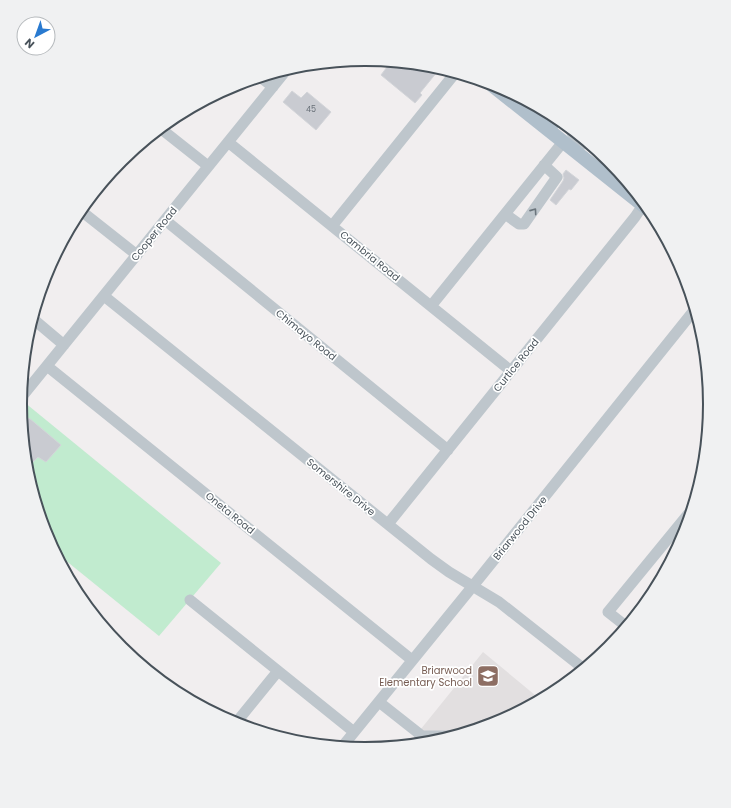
<svg xmlns="http://www.w3.org/2000/svg" width="731" height="808" font-family="Poppins,sans-serif">
  <style>
    .commercial { fill: #faf4e9 }
    .education { fill: #e2dfe0 }
    .green { fill: #c1ebcf }
    .building { fill: #c9cbd1; stroke: #d3d5d9 }
    .lines { fill: none; stroke-linecap: round; stroke-linejoin: round }
    .minor { stroke: #bec6cc; stroke-width: 11 }
    .major { stroke: #b0bfcb; stroke-width: 14 }
    .oneway { stroke: #6b757c }
    .labels { text-anchor: middle; dominant-baseline: central; stroke-width: 3.5; stroke-linejoin: round; paint-order: stroke }
    .number-label { font-size: 8px; fill: #687078 }
    .street-label { font-size: 10px; fill: #48525a; stroke: #fff }
    .education-label { font-size: 10px; fill: #785e54; stroke: #fff; text-anchor: end }
    .rim { fill: none; stroke: #48525a; stroke-width: 2 }
  </style>
  <rect width="100%" height="100%" fill="#f1eeef"/>
  <path class="commercial" d="M568 125 610 160 630 185 570 136Z"/>
  <path class="education" d="M483 652 541 700 497 723 433 743 408 745Z"/>
  <path class="green" d="M24 402 221 563 159 636 54 551 46 536 27 471 21 410Z"/>
  <path class="building" d="M387 61 433 65 437 66 434 70 437 72 420 93 422 95 415 103 381 75 387 67 384 64Z
    M292 91 301 98 307 92 331 112 316 130 283 102Z
    M566 170 579 180 571 190 569 189 556 205 550 200 563 181 564 178 563 174Z
    M29 418 61 445 46 462 38 457 33 462 25 455 22 427Z"/>
  <g class="lines">
    <path class="minor" d="M260 77 273 87
      M160 128 208 166
      M572 128V133L584 144
      M228 142 511 371
      M80 210 137 255
      M505 214 519 224H524L557 177 544 165
      M165 220 448 450
      M332 226 456 72
      M104 296 431 559 449 572 499 602 584 669
      M431 306 563 142
      M32 318 64 345
      M47 366 412 660
      M20 399 288 68
      M388 524 635 217 645 202
      M190 600 354 732
      M627 627 608 612 694 507
      M379 702 431 743
      M235 724 278 671
      M422 736H455
      M342 747 481 576 696 308"/>
    <path class="major" d="M488 82 654 214
      M548 129 558 117"/>
  </g>
  <defs><path id="oneway-chevron" d="M-2-3.5L2.5 0L-2 3.5" fill="none" stroke-width="1.6" stroke-linecap="round" stroke-linejoin="round"/></defs>
  <use class="oneway" href="#oneway-chevron" transform="translate(534 211) rotate(-55)"/>
  <defs>
    <g id="school-square" transform="scale(1.15)"><rect x="-9" y="-9" width="18" height="18" rx="4" fill="#8d6e63" stroke="#fff"/><path d="M0-5L7-2L0 1L-7-2ZM-4 1L0 2.5L4 1V4Q0 6-4 4Z" fill="#fff"/></g>
  </defs>
  <g fill-rule="evenodd">
    <use href="#school-square" x="488" y="676"/>
  </g>
  <g class="labels">
    <g class="number-label">
      <text x="311" y="109">45</text>
    </g>
    <g class="street-label">
      <text transform="translate(154 234) rotate(-51)">Cooper Road</text>
      <text transform="translate(370 256) rotate(39)">Cambria Road</text>
      <text transform="translate(306 335) rotate(39)">Chimayo Road</text>
      <text transform="translate(516 365) rotate(-51)">Curtice Road</text>
      <text transform="translate(341 487) rotate(39)">Somershire Drive</text>
      <text transform="translate(230 513) rotate(39)">Oneta Road</text>
      <text transform="translate(520 528) rotate(-51)">Briarwood Drive</text>
    </g>
    <g class="education-label">
      <text x="472" y="670">Briarwood<tspan x="472" dy="12">Elementary School</tspan></text>
    </g>
  </g>
  <path d="M0 0H731V808H0ZM27 404a338 338 0 1 1 676 0a338 338 0 1 1-676 0Z" fill="#f0f1f2" fill-rule="evenodd"/>
  <path class="rim" d="M27 404a338 338 0 1 1 676 0a338 338 0 1 1-676 0Z"/>
  <g transform="translate(36 36) rotate(221)"><circle r="19" fill="#ffffff" stroke="#b6babd"/>
  <path d="M0-3L7 15L0 10L-7 15Z" fill="#297ad0"/>
  <text y="-6" font-size="11" font-weight="bold" text-anchor="middle" fill="#48525a">N</text>
  </g>
</svg>
